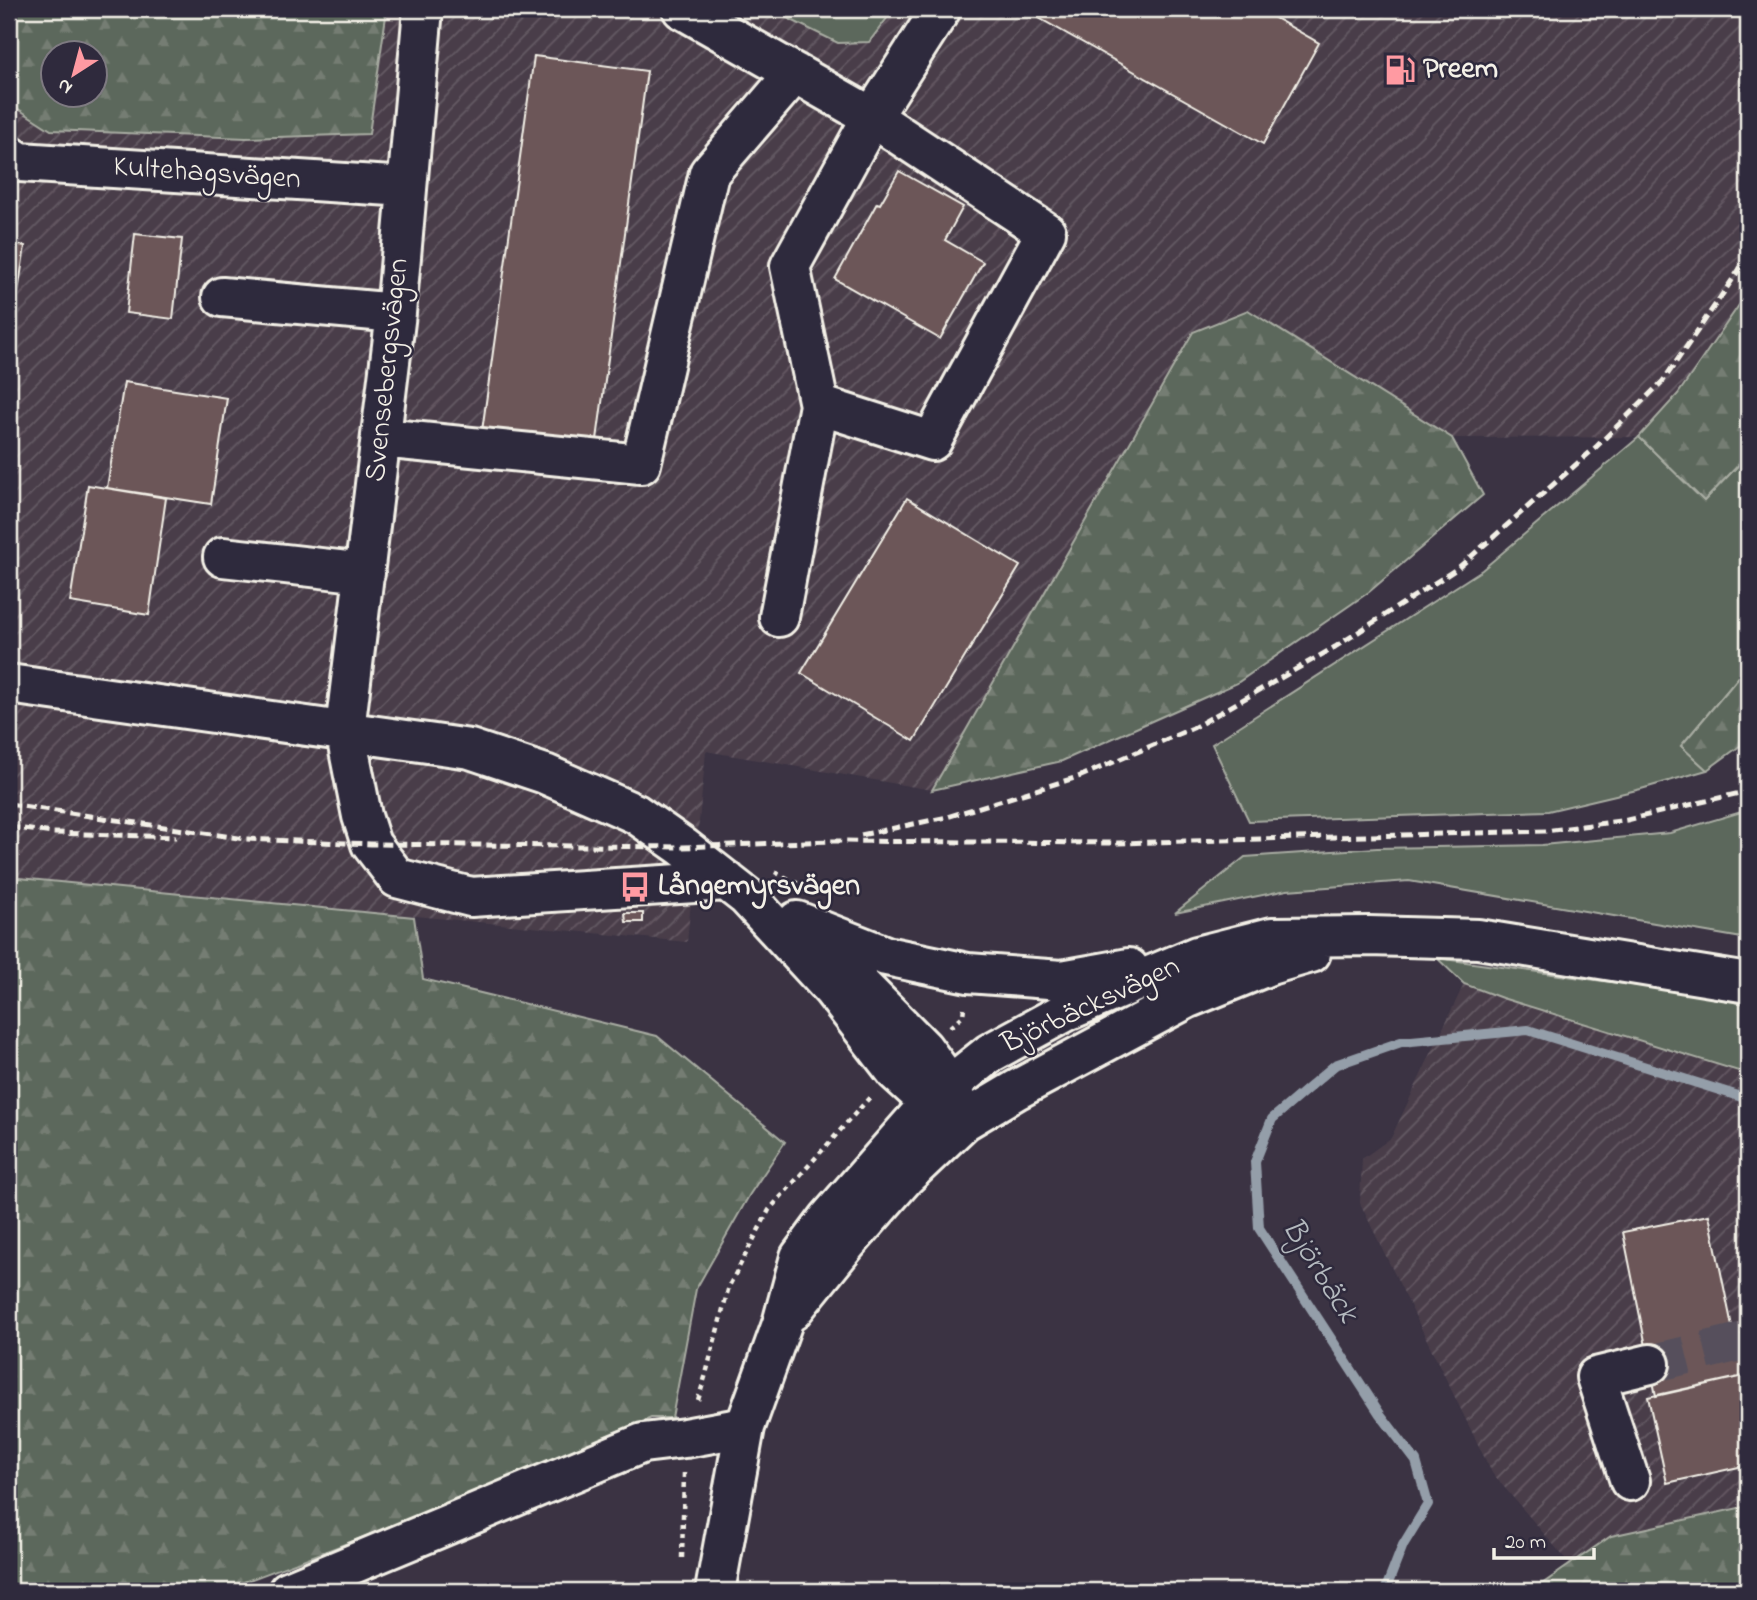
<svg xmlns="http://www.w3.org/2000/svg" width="1757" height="1600" font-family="'Indie Flower',sans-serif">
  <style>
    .industrial { fill: url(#industrial-furrows); fill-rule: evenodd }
    .grass { fill: #5c675b; stroke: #a8aca2; stroke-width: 2 }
    .forest { fill: url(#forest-firs); stroke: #a8aca2; stroke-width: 2; fill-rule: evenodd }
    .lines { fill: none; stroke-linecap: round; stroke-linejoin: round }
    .stream { stroke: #949ea9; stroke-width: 10 }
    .building { fill: #6c5759; stroke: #f4f1e8; stroke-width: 2 }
    .minor-tunnel { stroke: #57505c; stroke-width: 38; stroke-dasharray: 38 19; stroke-linecap: butt }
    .minor-casing { stroke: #f4f1e8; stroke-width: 44 }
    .path { stroke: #f4f1e8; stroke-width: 4.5; stroke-dasharray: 5 5; stroke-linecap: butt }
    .minor { stroke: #2f2a3d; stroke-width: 38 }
    .rail { stroke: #f4f1e8; stroke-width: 5; stroke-dasharray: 10 5; stroke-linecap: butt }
    .labels { text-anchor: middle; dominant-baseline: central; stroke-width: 5; stroke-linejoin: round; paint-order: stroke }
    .poi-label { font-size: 30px; font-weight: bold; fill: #f4f1e8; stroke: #2f2a3d; text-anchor: start }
    .street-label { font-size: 30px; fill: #f4f1e8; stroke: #2f2a3d }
    .water-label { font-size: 32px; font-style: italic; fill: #b4b9be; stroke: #2f2a3d }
  </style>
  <defs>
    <pattern id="industrial-furrows" width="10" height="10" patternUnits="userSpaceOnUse" patternTransform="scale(1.75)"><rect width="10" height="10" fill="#4a3e4a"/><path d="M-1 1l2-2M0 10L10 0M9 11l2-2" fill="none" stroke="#655a64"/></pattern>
    <pattern id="forest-firs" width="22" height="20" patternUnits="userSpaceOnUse" patternTransform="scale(1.75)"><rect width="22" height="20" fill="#5c675b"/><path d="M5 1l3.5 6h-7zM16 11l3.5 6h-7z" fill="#747d73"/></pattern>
  </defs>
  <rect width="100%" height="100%" fill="#3b3343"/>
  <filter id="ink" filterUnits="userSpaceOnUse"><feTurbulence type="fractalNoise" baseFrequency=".0143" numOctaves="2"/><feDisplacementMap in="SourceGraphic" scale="14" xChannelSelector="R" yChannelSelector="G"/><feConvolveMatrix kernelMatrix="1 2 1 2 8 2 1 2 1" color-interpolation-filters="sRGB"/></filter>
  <g filter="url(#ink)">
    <path class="industrial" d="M9 9H1748V292L1678 394 1639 437 1452 438 1248 310 1193 332 932 790 706 751 687 942 9 877ZM52 52H94V94H52Z
      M1464 984 1502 998 1748 1074V1506L1611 1536 1570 1564 1492 1473 1360 1203 1362 1159 1391 1138Z"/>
    <path class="grass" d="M769 9H894L869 42 838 43Z
      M1639 437 1704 501 1748 455V666L1681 746 1707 770 1641 789 1548 811 1249 821 1212 744 1482 570Z
      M1748 810V939L1409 881 1287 890 1175 913 1245 857 1377 848 1542 845 1670 833Z
      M1437 958 1748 1001V1074L1502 998 1464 984Z"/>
    <path class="forest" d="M9 9H387L369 134 246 138 51 130 9 103ZM52 52H94V94H52Z
      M1748 292V455L1704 501 1639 437 1678 394Z
      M1248 310 1452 438 1483 495 1369 592 1237 683 1062 761 932 790 1193 332Z
      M1748 666V740L1707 770 1681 746Z
      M9 877 414 917 423 979 657 1036 785 1142 750 1194 696 1289 672 1418H651L467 1498 220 1591H9Z
      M1748 1506V1591H1532L1611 1536Z"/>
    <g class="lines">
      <path class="stream" d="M1385 1591 1403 1545 1428 1504 1416 1461 1380 1414 1259 1228 1255 1162 1272 1119 1335 1065 1401 1042 1528 1030 1748 1099"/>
    </g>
    <path class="building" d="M1023 9H1259L1319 43 1263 144Z
      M534 56 647 71 596 447 482 431Z
      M899 171 963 207 945 240 983 262 940 339 835 279 877 203 880 204Z
      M135 234 182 239 173 319 126 313Z
      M9 243 25 246 10 345 9 344Z
      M124 382 227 398 211 504 107 488Z
      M88 485 166 498 149 615 70 602Z
      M907 498 1020 566 914 741 801 673Z
      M625 913H643V922H626Z
      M1709 1215 1734 1336 1748 1333V1375L1656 1396 1623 1232Z
      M1748 1375V1465L1667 1483 1648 1397Z"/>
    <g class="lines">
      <path class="minor-tunnel" d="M1650 1364 1748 1340"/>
      <g class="minor-casing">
        <path id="minor" d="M423 9 396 313 345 730 362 816 371 844 397 878 471 897 727 881
          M682 9 872 117 1046 232 932 441 819 405
          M9 155 20 162 407 187
          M222 297 396 313
          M381 438 641 464 709 173 795 73
          M223 557 365 573
          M779 617 819 405 790 266 872 117 941 9
          M9 684 470 749 545 774 636 814 683 847 747 897 832 989 896 1072 930 1103 964 1121
          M797 921 886 956 968 973 1062 980 1129 968
          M836 960 923 1048 950 1085 959 1108
          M792 1311 847 1243 905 1177 964 1121 1016 1090 1186 999 1270 965 1311 953
          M1630 1481 1596 1377 1650 1364
          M288 1591 643 1443 685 1438 745 1427
          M715 1591 745 1427 782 1324 800 1257 829 1218 930 1103 950 1085 990 1053 1067 1011 1197 956 1272 937 1369 936 1478 939 1748 983"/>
      </g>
      <path class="path" d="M775 872 799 884
        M950 1027 963 1016 964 1007
        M698 1400 706 1374 729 1286 769 1210 870 1097
        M682 1558 684 1473"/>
      <use href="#minor" class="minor"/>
      <path class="rail" d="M9 804 245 839 371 844 683 847 830 841 1118 843 1546 831 1627 820 1748 791
        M9 827 53 833 176 837
        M861 835 947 817 1081 776 1193 728 1335 647 1458 568 1596 447 1663 381 1739 270 1748 252"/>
    </g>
  </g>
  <defs>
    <g id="fuel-bare" transform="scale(2.415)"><path d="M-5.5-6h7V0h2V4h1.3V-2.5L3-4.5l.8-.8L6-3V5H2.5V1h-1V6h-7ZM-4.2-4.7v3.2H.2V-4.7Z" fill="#ff9aa2" stroke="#2f2a3d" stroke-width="2.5" paint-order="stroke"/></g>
    <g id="bus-bare" transform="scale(2.415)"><path d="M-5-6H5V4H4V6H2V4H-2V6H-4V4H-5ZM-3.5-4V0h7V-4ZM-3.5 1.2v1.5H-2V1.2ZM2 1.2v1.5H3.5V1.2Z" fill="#ff9aa2" stroke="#2f2a3d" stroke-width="2.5" paint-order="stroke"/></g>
  </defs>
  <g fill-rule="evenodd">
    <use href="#fuel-bare" x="1400" y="70"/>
    <use href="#bus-bare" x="635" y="887"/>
  </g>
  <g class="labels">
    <g class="poi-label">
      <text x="1423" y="70">Preem</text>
      <text x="658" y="887">Långemyrsvägen</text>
    </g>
    <g class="street-label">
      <text transform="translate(207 174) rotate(4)">Kultehagsvägen</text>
      <text transform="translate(388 370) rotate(-84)">Svensebergsvägen</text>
      <text transform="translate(1091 1006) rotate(-25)">Björbäcksvägen</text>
    </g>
    <g class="water-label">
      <text transform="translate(1319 1271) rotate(58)">Björbäck</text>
    </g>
  </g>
  <rect width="1757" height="1600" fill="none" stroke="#2f2a3d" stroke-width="35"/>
  <rect x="18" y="18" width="1722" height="1565" fill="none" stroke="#f4f1e8" stroke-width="2.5" filter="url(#ink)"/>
  <g transform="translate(74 74) rotate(216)"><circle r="33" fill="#2f2a3d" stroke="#7e7a81" stroke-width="2"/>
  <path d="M0-5L12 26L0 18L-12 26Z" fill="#ff9aa2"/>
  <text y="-10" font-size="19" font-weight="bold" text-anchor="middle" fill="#f4f1e8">N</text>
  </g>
  <path d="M1494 1548v10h100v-10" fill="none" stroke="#f4f1e8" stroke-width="3.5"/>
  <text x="1505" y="1548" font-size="21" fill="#f4f1e8" stroke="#2f2a3d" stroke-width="5" paint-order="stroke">20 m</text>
</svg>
